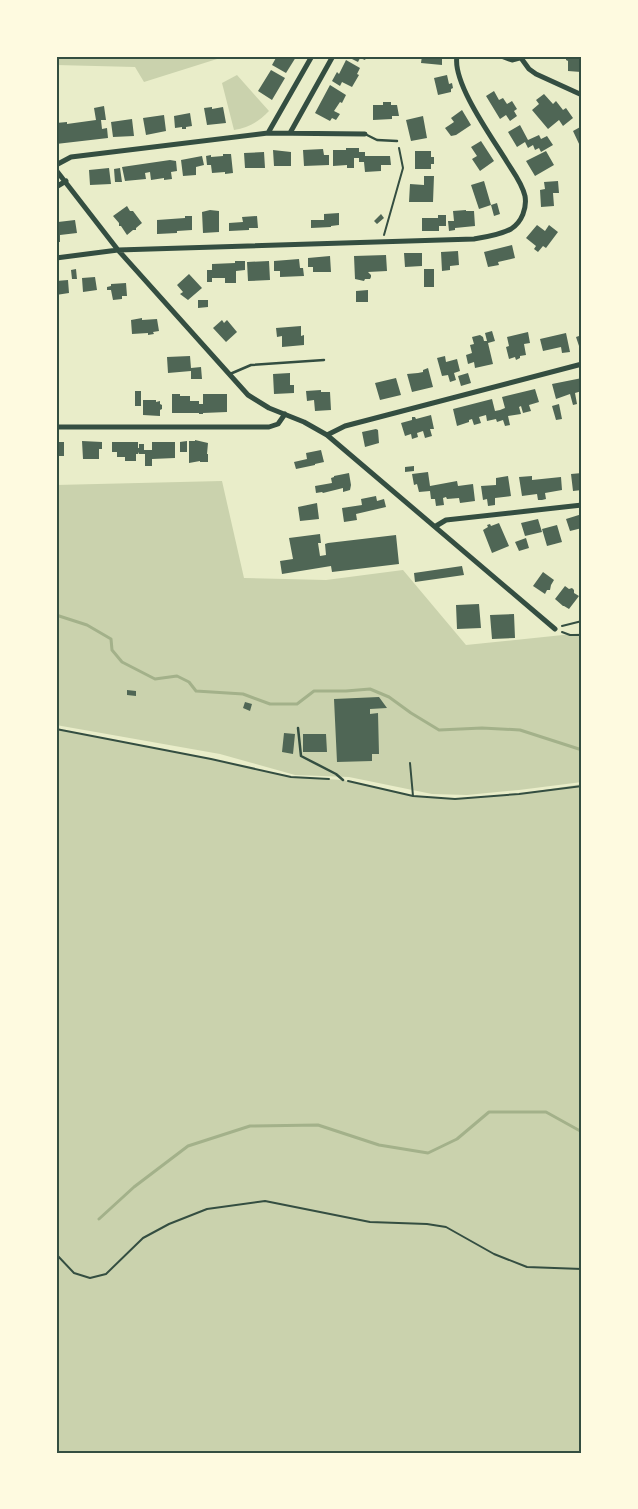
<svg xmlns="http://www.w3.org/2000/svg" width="638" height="1509" font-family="'PT Sans',sans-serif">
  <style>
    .green { fill: #cad2ad }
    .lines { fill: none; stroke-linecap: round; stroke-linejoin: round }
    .stream { stroke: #a3b18a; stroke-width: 3 }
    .building { fill: #4f6655 }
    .path { stroke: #344e41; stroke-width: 2 }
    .service { stroke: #344e41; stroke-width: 2.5 }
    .minor { stroke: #344e41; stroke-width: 5 }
    .neatline { fill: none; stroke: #344e41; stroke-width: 2 }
  </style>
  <rect width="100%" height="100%" fill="#e9edc9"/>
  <path class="green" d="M56 56H220L217 59 144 82 135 67 56 65Z
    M237 75 269 111C258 122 249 128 234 130L222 83Z
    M222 481 244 578 326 580 403 570 466 645 582 633V782L519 790 467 795 432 794 349 777 295 775 220 754 56 725V485Z
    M56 729 211 759 291 777 343 780 413 796 455 799 519 794 582 784V1453H56Z"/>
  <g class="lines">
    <path class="stream" d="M56 615 87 625 111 639 112 650 122 662 155 679 177 676 189 682 196 691 243 694 270 704H297L314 691H346L370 689 389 697 411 713 439 730 482 728 520 730 582 750
      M99 1219 134 1187 188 1146 250 1126 318 1125 379 1145 428 1153 457 1139 489 1112H546L582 1132"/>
  </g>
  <path class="building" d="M277 56H294L296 57 286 73 272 65Z
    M346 56H367L365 60 360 58 358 62Z
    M422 56H444L445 57 442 59V65L421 63Z
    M566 56H582L581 72 568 71V61L566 60Z
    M346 60 360 68 357 74 359 75 352 87 342 82 340 86 332 81 337 72 339 74Z
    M271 70 285 78 272 100 258 91Z
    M447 75 449 84 452 83 453 88 451 89V92L438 95 434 78Z
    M330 85 346 95 342 103 340 102 334 111 340 114 336 120 332 118 330 121 315 113Z
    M494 91 499 100 503 98 507 104 512 101 517 109 514 111 517 116 510 121 506 115 500 119 486 96Z
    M544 94 553 104 556 101 563 110 566 108 573 118 563 126 559 120 548 129 532 110 539 104 536 100Z
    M383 102H391V105H397L399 116H392V119L373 120V105H383Z
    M104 106 106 120H101L102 129 107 128 108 138 56 144V123L67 122V124L96 120 94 108Z
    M212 107V109L223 107 226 123 207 125 204 108Z
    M462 110 471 125 456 135 451 136 445 128 454 122 451 118Z
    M190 113 192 126 186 127V129H182V127L175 128 174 116Z
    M164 115 166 131 146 135 143 118Z
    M423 116 427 138 411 141 406 120Z
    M132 119 134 136 113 137 111 122Z
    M520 125 528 140 539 135 541 139 547 136 553 145 541 152 539 148 535 150 533 145 528 148 525 142 517 147 508 132Z
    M582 126V146H580L573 131Z
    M481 141 494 161 480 171 472 159 477 156 471 147Z
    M346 148H359V152H365V156H390L391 165H381V171L365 172 364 162H359V158H354V168H347V165L333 166V150H346Z
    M323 149 324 155H329V165L304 166 303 150Z
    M273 150 291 152V166H274Z
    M415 151H431V157H434V164H431V169H415Z
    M546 151 554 165 535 176 526 161Z
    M264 152 265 168H245L244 153Z
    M223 154H231L233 173 225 174V172L212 173 211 165H207L206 156 211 155V157L223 156Z
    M202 156 204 165 196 167V175L183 176 181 160Z
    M170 160 176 161 177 171 171 172 172 179 164 180V178L151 180 150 172 145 173 146 179 125 181 122 167Z
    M109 168 111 184 90 185 89 170Z
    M120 168 122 182H115L114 169Z
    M424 176H434L433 202H409L410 184 424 185Z
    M484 181 491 205 497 203 500 214 494 216 491 205 479 209 471 185Z
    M558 181 559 193H553L554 206 541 207 540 190 545 189 544 182Z
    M127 206 130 211H133L142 223 136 228V230H133L127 235 121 226H119V223L113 216Z
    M210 210 219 211V232L203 233 202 212Z
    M466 210V211H474L475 226 455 228V230L449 231 448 221H454L453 211Z
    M339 213V225L331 226V227L311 228V220H324V214Z
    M381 214 384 218 377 224 374 221Z
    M438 215H446V226H439V231H422V218H438Z
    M185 216H192V230L177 231V233L157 234V220L185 218Z
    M257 216 258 228H249V230L229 231V223L243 222 242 217Z
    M75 220 77 233 60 235V242H56L58 222Z
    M537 225 545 231 549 225 558 232 546 248 543 246 538 252 534 249 536 246 526 238Z
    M512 245 515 258 498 262 499 265 488 267 484 252Z
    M458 251 459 265 450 266V270L442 271 441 252Z
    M404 253H422V266L405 267Z
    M386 255 387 271 368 272 371 275V277L370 279H365L364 281 355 279 354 256Z
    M330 256 331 272H313V267H308V258Z
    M299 259 300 268H303L304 276 280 277V271H274V261Z
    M235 261H245V270L236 271V283H225V278H212V282H207V270H212V264L235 263Z
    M269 261 270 280 248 281 247 262Z
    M76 269 77 279H72L71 270Z
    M424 269H434V287H424Z
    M189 274 202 288 188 300 180 294 183 292 177 285Z
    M95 277 97 290 83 292 82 278Z
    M68 280 69 293 56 295V281Z
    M126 283 127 296H122V299L113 300 111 290H107V287L111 286V284Z
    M368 290V302H356V291Z
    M198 300H208V307L198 308Z
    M142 318V320L157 319 159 331 153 332 154 334 148 335V333L132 334 131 320Z
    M222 320 224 323 227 320 237 332 226 342 213 328Z
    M301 326V336L304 335V345L282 347V336L277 337 276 328Z
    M492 331 495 341 488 343 493 364 475 368 474 362 468 364 466 355 472 353 470 345 474 344 472 337 480 335 483 337 484 341H487L485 333Z
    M528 332 530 343 524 344 526 355 520 356V358L516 360 515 357 509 359 506 347 509 346 507 337Z
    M566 333 570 352 562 353 561 347 543 351 540 339Z
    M582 335V348L580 349 576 337Z
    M190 356 191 368 201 367 202 379H191V371L168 373 167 357Z
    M445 356 446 362 457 359 460 371 454 373 456 380 450 382 448 375 442 376 437 358Z
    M428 368 433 387 412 392 407 374 418 373 423 372V370Z
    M290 373V385H294V393L274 394 273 374Z
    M468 373 471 383 461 386 458 376Z
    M396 378 401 395 380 400 375 383Z
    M582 378V391L575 393 577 404 573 405 570 394 556 399 552 384Z
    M535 389 539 402 529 405 531 411 523 413 521 406 519 407 521 414 508 416 510 425 505 426 503 420 497 422 496 419 487 421 486 415 479 417 481 423 474 425 472 419 469 420V422L457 426 453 409 492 399 495 411 500 410 505 408 502 397Z
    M321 390V392H330L331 410 315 411 314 400 307 401 306 391Z
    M135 391H141V406H135Z
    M172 394H180V396H190V401H199V404H203V394H227V412L203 413V414H199V413H172Z
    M143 400H156V402L160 401V404L162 405V409L160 410V416L143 415Z
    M559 404 562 419 556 420 552 406Z
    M431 415 434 429H430L432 436 425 438 423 431 417 433 418 437 412 439 411 434 405 436 401 423 412 420V417H415L416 419Z
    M376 429 378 430 379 443 365 447 362 432Z
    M195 440 208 443 207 454H208V462H200V461L189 463V441H195Z
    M82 441 102 442V449H99V459H83Z
    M187 441V452H180V442Z
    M56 442H64V456H56Z
    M112 442H138V448H139V444H144V450H152V442H175V458L152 459V466H145V454H139L138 452V454H136V461H125V457H117V452H112Z
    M321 450 324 462 315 464V465L296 469 294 462 307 459 306 453Z
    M414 466V471L405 472V467Z
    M428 472 430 486 457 481 458 486 473 484 475 501 460 503 459 498 447 499 446 497 443 498 444 505 436 506 435 499H431L430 491 419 492 417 484 414 485 412 474Z
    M349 473 351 485 350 490 343 492V488L323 493 322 492 316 493 315 486 332 483 331 478 334 477V476Z
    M582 473V490L573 491 571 474Z
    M508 476 511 496 495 498V505L488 506 487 499 483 500 481 486 496 485V478Z
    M532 476V480L561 477 562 490 545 493 546 499 542 500H538L537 494 522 496 519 477Z
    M376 496 377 501 384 499 386 507 356 514 357 520 344 522 342 508 362 505 361 499Z
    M317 503 319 519 300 521 298 507Z
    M582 514V528L570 531 566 519Z
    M538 519 542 532 525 536 521 523Z
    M499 523 509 546 492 553 483 530 488 527 487 525 490 524 491 526Z
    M557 525 562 542 547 546 542 529Z
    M320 534 321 543H318L320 556 326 555 325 544 328 543 396 535 399 564 332 572 331 566 282 574 280 561 293 559 289 538Z
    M526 538 529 548 519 551 515 542Z
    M462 566 464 575 415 582 414 573Z
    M543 572 554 580 551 585 550 590H547L545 594 533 586Z
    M565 586 569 589 572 588 574 590V593L579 596 569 609 564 606H563L555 599Z
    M479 604 481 628 457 629 456 605Z
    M514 614 515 638 492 639 490 615Z
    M127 690 136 691V696L127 695Z
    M379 697 387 708 370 709V714L378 713 379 754H372V761L337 762 334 699Z
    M245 702 252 704 250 711 243 708Z
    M284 733 295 734 293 754 282 752Z
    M303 734H326L327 752H303Z"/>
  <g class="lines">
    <path class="path" d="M384 235 403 168 399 148
      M562 626 582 621
      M562 632 570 635H582
      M56 729 211 759 291 777 329 779
      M410 763 413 796
      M348 781 413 796 455 799 519 794 582 786
      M56 1254 74 1273 90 1278 106 1274 143 1238 169 1224 207 1209 265 1201 370 1222 427 1224 446 1227 494 1254 527 1267 582 1269"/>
    <path class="service" d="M365 134 377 140 397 141
      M230 374 251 365 324 360
      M298 728 301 756 336 774 343 780"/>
    <path class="minor" d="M501 56 512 60 523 57
      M521 58 529 69 536 74 582 95
      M268 133 312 56
      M290 133 333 56
      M56 165 71 157 268 133 365 134
      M56 170 118 250 248 395 269 408 304 422 327 435 555 629
      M56 187 66 181
      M56 258 118 250 474 239C486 237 500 235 511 229 522 222 527 208 525 196 522 183 514 173 507 162 493 139 452 83 457 56
      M56 427H269L278 424 285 414
      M327 435 345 426 582 364
      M436 526 446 520 582 505"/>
  </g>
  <rect width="638" height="1509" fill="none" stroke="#fefae0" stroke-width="115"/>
  <rect x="58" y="58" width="522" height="1394" class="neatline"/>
</svg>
